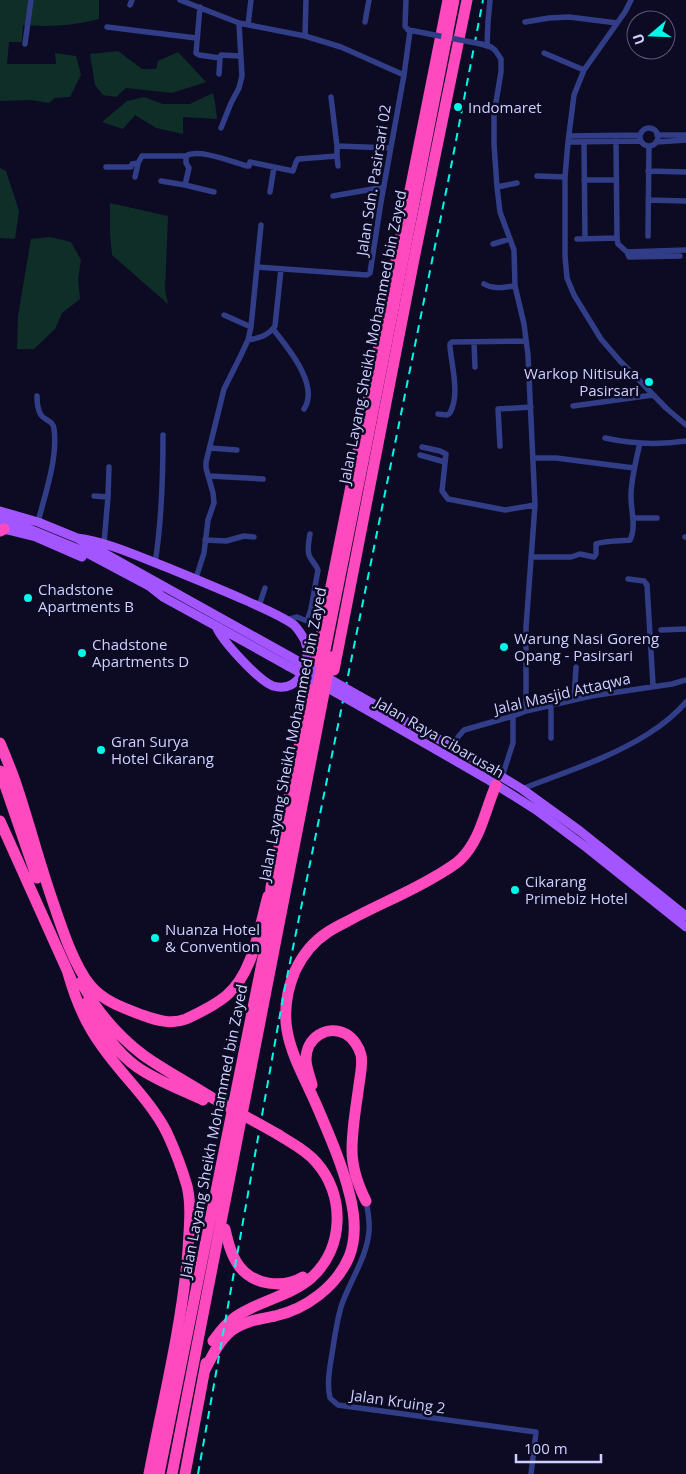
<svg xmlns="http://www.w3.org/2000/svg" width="686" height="1474" font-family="'Open Sans',sans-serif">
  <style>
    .green { fill: #0e2e27 }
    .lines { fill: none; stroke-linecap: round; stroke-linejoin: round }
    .minor { stroke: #323d87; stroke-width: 5.5 }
    .primary { stroke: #a355ff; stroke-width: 9 }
    .motorway { stroke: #ff49bf; stroke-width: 11 }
    .rail { stroke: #00f9e8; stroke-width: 2; stroke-dasharray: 8 6; stroke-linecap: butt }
    .minor-bridge { stroke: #323d87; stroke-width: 5.5 }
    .primary-bridge { stroke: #a355ff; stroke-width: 9 }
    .motorway-bridge { stroke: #ff49bf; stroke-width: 11 }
    .poi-dot { fill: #00f9e8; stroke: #0c0b23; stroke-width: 2 }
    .labels { text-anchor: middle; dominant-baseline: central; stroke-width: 5; stroke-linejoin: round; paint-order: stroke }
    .poi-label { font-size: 15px; fill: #ced0ff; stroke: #0c0b23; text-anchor: start }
    .street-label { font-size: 15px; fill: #ced0ff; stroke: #0c0b23 }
  </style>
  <rect width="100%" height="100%" fill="#0c0b23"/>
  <path class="green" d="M0 0H99V19C72 26 51 27 23 25L22 42H9L7 64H56L55 53 76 56 81 75 70 97 55 98 49 103 30 100 0 101Z
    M118 51 142 69H156L158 61 178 52 206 82 172 93 126 88 116 97 103 95 95 85 90 54Z
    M213 93 215 103 217 119 183 117V134L156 128 135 115 123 129 102 122 127 101 144 97 163 104H190Z
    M0 168 6 171 19 211 15 239 0 238Z
    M110 203 168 216 165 290 168 304 112 255 110 233Z
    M50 237 71 242 81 260 78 280 80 299 62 313 55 329 34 349H17L18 316 31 239Z"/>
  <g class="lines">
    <path class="minor" d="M180 0 239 23 305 36 341 47 404 75
      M406 0 405 26 408 30 414 31
      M631 0 625 12 584 70 574 95 568 142 565 177V256L567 278 574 295 601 339 620 361 636 377 666 408 686 425
      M130 5 132 0
      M200 7 196 53 199 55 220 58 219 74
      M365 22 369 0
      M525 22 549 18 569 17 617 23
      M248 25 251 0
      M107 27 196 38
      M305 36 306 0
      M25 44 31 0
      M481 44 491 47 495 50 501 59V72L494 114V144L497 187 500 212 514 250 515 286 524 324 528 355 535 505 526 627V711
      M487 46 488 22 490 0
      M544 53 584 70
      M220 58 221 55 240 56
      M331 97 337 146
      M221 128 231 103 239 88 242 76 239 23
      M640 137a9 9 0 1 1 18 0a9 9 0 1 1-18 0Z
      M657 135H686
      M569 136 640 135
      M616 141 617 238 618 244 627 252 686 250
      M568 142 640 141
      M584 142 585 238
      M656 142 686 140
      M337 156 338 166
      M106 167H131L132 164 138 163 142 156H186C199 148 232 162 247 166H249L250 162 293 171 296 162 298 159 337 156V146L390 148
      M648 171 686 172
      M537 176 565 177
      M135 177 138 164
      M584 180H616
      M161 181 185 185 214 192
      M185 185 189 168 186 163V156
      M497 187 517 183
      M270 192 274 167
      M333 196 384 187
      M648 200 686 201
      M648 236 649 146
      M577 239 617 238
      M493 244 510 239
      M627 252 629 257 680 256
      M257 267 367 275 370 273 381 202 404 75 410 31
      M484 284C494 290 504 287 515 286
      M224 315 251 327
      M273 329C287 347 320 385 304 409
      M248 340C259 338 268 336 275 326L281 269
      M474 342 475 367
      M37 396C37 402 37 409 41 415 45 421 53 420 54 429 58 458 45 494 38 522
      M573 406 653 395
      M438 414 447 415 450 413C460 394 452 368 450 347V344L452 342 526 341
      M605 438C632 444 659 445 686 441
      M500 446 498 409 531 407
      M422 447 440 451 446 454 442 491 448 499 505 510 535 505
      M210 448 237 450
      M420 455 445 462
      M533 458H556L634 468
      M209 476 263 479
      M94 496 108 497
      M633 518H657
      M685 537H686
      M205 540 226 541 244 536 254 537
      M104 543 108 497 109 467
      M532 557H571L580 554 594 557 596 554V544C602 541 622 541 630 540 637 526 630 508 631 493 632 476 636 460 640 443
      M155 563C162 520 163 478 163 435
      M196 578 204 553 208 520 214 503 213 493 206 468V462L224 389 241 355 248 340 251 327 261 225
      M628 579 644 581 647 585 653 685
      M259 606 265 588
      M286 620 297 617 307 621 311 609 318 570C316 564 311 561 309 555 307 549 309 540 310 534
      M661 630 686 629
      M574 700 576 667
      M551 738V706
      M453 747 458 737 464 730 513 716 526 711 591 696 672 684 686 680
      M502 777 513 743V716
      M522 789C565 772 608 759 648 734 662 725 675 715 686 702
      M366 1201C368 1211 370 1221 369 1231 367 1258 349 1282 341 1307 336 1324 334 1342 331 1360 329 1373 327 1385 330 1398L338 1405 345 1406 536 1432 531 1474"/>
    <path class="primary" d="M0 511 38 522 77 538 289 656
      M0 519 22 526 85 552 149 586 163 597 216 626 288 666
      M0 528 36 537 82 557
      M77 538C108 542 137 556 166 567 193 578 220 589 247 601 262 608 280 615 294 625 298 629 302 635 305 641 312 661 300 694 273 686 259 681 221 640 216 626
      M361 697 453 747 522 789 580 831 686 916
      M360 706 487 779 536 810 587 848 686 927"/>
    <path class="motorway" d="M0 531 4 529
      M334 670 414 259 467 0
      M0 743C7 760 14 776 19 793 31 830 41 868 54 905 62 929 74 965 90 985 103 1001 123 1008 142 1015 156 1020 171 1025 186 1019 199 1013 215 1005 226 996 253 974 259 928 268 896
      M0 771 37 878
      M0 821 71 979
      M270 905 271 887 448 0
      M68 973C75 998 84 1021 99 1042 120 1074 150 1099 167 1133 175 1150 182 1169 187 1186 192 1207 189 1229 188 1250 182 1326 163 1400 149 1474
      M81 982C96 1010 118 1036 143 1055 164 1070 187 1082 209 1096
      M86 1003C100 1026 114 1051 137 1067 157 1081 182 1090 203 1100
      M312 1085C310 1076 306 1068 306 1059 306 1038 327 1024 346 1034 353 1038 359 1047 361 1055 363 1065 360 1076 359 1085 356 1107 352 1128 352 1150 352 1167 358 1185 366 1201
      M225 1229C228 1242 231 1255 239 1266 253 1285 283 1289 303 1277
      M213 1341C219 1333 225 1324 234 1318 257 1301 289 1297 311 1278 345 1248 345 1194 316 1162 306 1150 291 1143 279 1135
      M205 1370C212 1356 219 1341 231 1331 244 1321 260 1319 275 1316 306 1309 336 1287 349 1257 357 1237 355 1216 350 1196 343 1167 331 1139 319 1111 298 1061 271 1028 295 971 302 956 314 941 328 932 334 928 342 924 348 921 377 905 408 893 436 876 444 871 454 866 461 859 481 839 485 810 496 785
      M185 1474 206 1363"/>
    <path class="rail" d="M198 1474 284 992 450 172 483 0"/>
    <path class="minor-bridge" d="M414 31 481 44"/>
    <path class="primary-bridge" d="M289 656 361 697
      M288 666 360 706"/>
    <path class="motorway-bridge" d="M209 1096 279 1135
      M159 1474 365 452 454 0
      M172 1474 331 657"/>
  </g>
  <g class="poi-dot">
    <circle cx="458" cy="107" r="5"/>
    <circle cx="649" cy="382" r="5"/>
    <circle cx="28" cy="598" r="5"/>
    <circle cx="504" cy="647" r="5"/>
    <circle cx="82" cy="653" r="5"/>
    <circle cx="101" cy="750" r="5"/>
    <circle cx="515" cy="890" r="5"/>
    <circle cx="155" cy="938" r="5"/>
  </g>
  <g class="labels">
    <g class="poi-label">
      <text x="468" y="107">Indomaret</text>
      <text x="639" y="373" text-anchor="end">Warkop Nitisuka<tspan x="639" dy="17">Pasirsari</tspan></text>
      <text x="38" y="589">Chadstone<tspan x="38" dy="17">Apartments B</tspan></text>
      <text x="514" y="638">Warung Nasi Goreng<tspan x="514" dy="17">Opang - Pasirsari</tspan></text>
      <text x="92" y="644">Chadstone<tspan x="92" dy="17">Apartments D</tspan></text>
      <text x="111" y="741">Gran Surya<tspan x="111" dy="17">Hotel Cikarang</tspan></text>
      <text x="525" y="881">Cikarang<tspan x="525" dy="17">Primebiz Hotel</tspan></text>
      <text x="165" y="929">Nuanza Hotel<tspan x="165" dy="17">&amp; Convention</tspan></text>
    </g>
    <g class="street-label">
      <text transform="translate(373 180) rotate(-81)">Jalan Sdn. Pasirsari 02</text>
      <text transform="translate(372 337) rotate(-79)">Jalan Layang Sheikh Mohammed bin Zayed</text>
      <text transform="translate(562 693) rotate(-13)">Jalal Masjid Attaqwa</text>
      <text transform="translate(292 734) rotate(-79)">Jalan Layang Sheikh Mohammed bin Zayed</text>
      <text transform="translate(440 737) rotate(30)">Jalan Raya Cibarusah</text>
      <text transform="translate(213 1131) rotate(-79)">Jalan Layang Sheikh Mohammed bin Zayed</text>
      <text transform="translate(398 1401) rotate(8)">Jalan Kruing 2</text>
    </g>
  </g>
  <g transform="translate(651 35) rotate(251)"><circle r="24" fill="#0c0b23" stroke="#5a5a7b"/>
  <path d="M0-4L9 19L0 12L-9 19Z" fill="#00f9e8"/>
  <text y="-8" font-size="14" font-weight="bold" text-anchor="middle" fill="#ced0ff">U</text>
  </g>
  <path d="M516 1454v8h85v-8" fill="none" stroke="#ced0ff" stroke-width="2.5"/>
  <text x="524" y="1454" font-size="15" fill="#ced0ff" stroke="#0c0b23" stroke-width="4" paint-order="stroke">100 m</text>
</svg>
